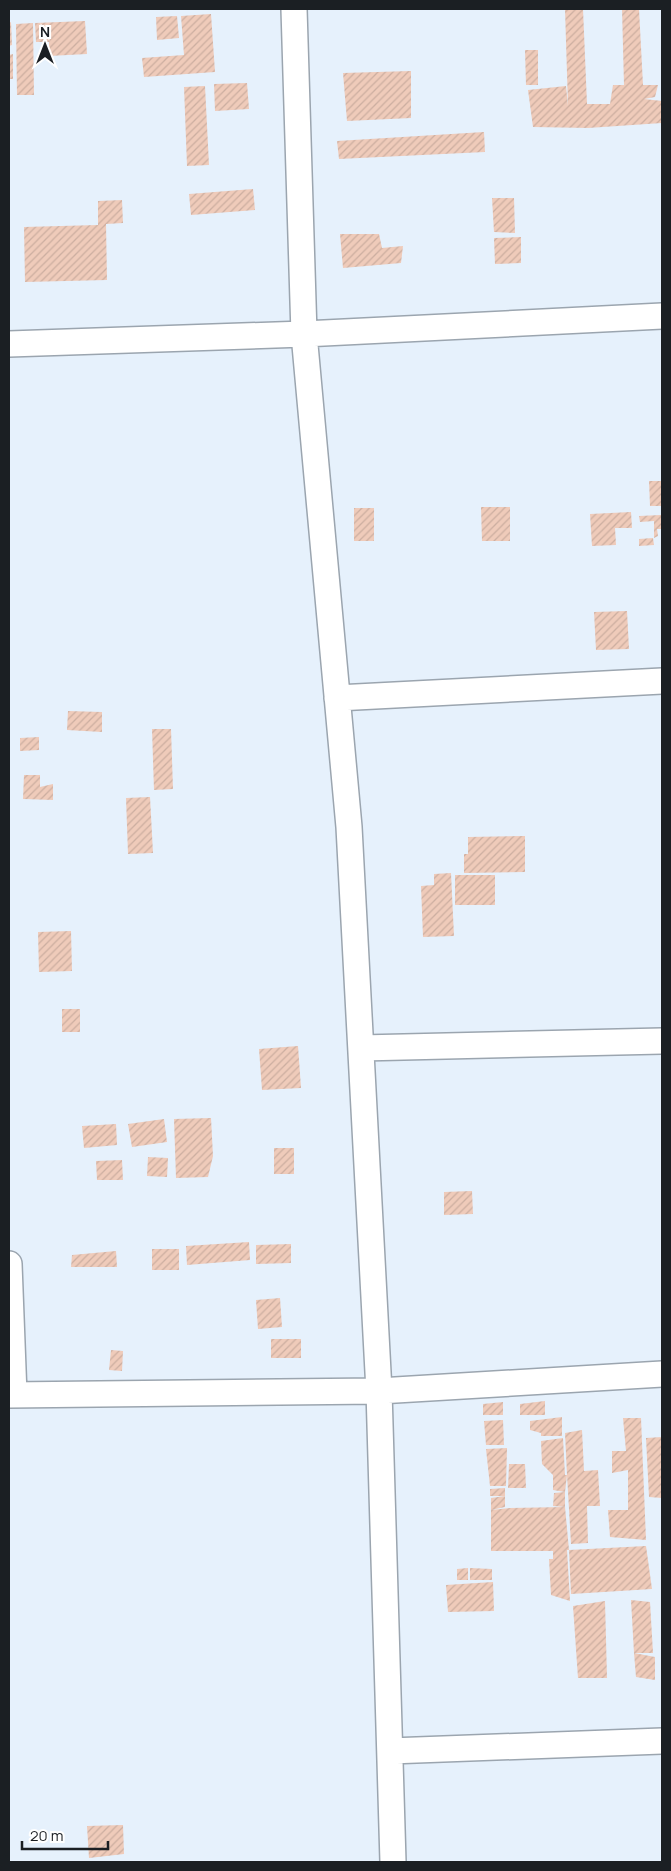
<svg xmlns="http://www.w3.org/2000/svg" width="671" height="1871" font-family="Manrope,sans-serif">
  <style>
    .building { fill: url(#building-hatch) }
    .lines { fill: none; stroke-linecap: round; stroke-linejoin: round }
    .minor-casing { stroke: #9ba5af; stroke-width: 28 }
    .minor { stroke: #fff; stroke-width: 25 }
  </style>
  <defs>
    <pattern id="building-hatch" width="6" height="6" patternUnits="userSpaceOnUse" patternTransform="scale(1.25)"><rect width="6" height="6" fill="#efcbba"/><path d="M-1 1l2-2M0 6l6-6M5 7l2-2" fill="none" stroke="#ccaea0"/></pattern>
  </defs>
  <rect width="100%" height="100%" fill="#e6f1fc"/>
  <path class="building" d="M565 9H583L587 104H610L613 85H624L622 9H639L643 85H658L655 97 644 99 662 101V123L588 128 533 127 528 90 566 86 568 106Z
    M211 14 215 72 144 77 142 58 184 55 181 16Z
    M177 16 179 38 157 40 156 17Z
    M85 21 87 54 49 56V42H36L35 23Z
    M11 22 12 45 9 46V23Z
    M33 23 34 95H17L16 24Z
    M525 50H538V85H526Z
    M13 54V79H9V55Z
    M411 71V118L347 121 343 73Z
    M247 83 249 109 215 111 214 84Z
    M205 86 209 165 187 166 184 87Z
    M484 132 485 152 339 159 337 141Z
    M253 189 255 210 191 215 189 194Z
    M492 198H514L515 233 494 232Z
    M122 200 123 223 106 224 107 280 25 282 24 227 98 225V201Z
    M340 234H379L382 248 403 246 401 263 343 268Z
    M521 237V263L495 264 494 238Z
    M649 481H662V506H650Z
    M481 507H510V541H482Z
    M354 508H374V541H354Z
    M631 512 632 528H615L616 545 592 546 590 514Z
    M661 515V529H657L658 536 654 538V521L640 522 639 516Z
    M653 538 654 545 639 546V539Z
    M627 611 629 649 596 650 594 612Z
    M68 711 102 712V732L67 730Z
    M152 729H171L173 789 154 790Z
    M39 737V750L20 751V738Z
    M24 775H40V787L53 784V800L23 799Z
    M150 797 153 853 128 854 126 798Z
    M525 836V872L464 873V854H468V837Z
    M451 873 454 936 423 937 421 886 434 885V874Z
    M455 875H495V905H455Z
    M71 931 72 971 39 972 38 932Z
    M62 1009H80V1032H62Z
    M298 1046 301 1088 262 1090 259 1049Z
    M211 1118 213 1156 208 1177 176 1178 174 1119Z
    M164 1119 167 1142 132 1147 128 1124Z
    M116 1124 117 1145 84 1148 82 1126Z
    M274 1148H294V1174H274Z
    M148 1157 168 1158 167 1177 147 1176Z
    M122 1160 123 1180H97L96 1161Z
    M472 1191 473 1214 444 1215V1192Z
    M249 1242 250 1260 187 1265 186 1246Z
    M291 1244V1263L256 1264V1245Z
    M152 1249H179V1270H152Z
    M116 1251 117 1267H71L72 1255Z
    M280 1298 282 1327 258 1329 256 1300Z
    M271 1339H301V1358H271Z
    M111 1350 123 1351 122 1371 109 1370Z
    M545 1401V1415H520V1404Z
    M503 1402V1415H483V1404Z
    M562 1417V1436H541V1433L530 1430V1421Z
    M623 1418H641L646 1540 610 1537 608 1510H628V1470L612 1473V1451H626Z
    M503 1420 504 1445H486L484 1421Z
    M582 1430 584 1471 598 1470 600 1506H587L588 1543 571 1544 567 1475 565 1492 553 1490V1475L542 1464 541 1441 563 1438 565 1475H567L565 1433Z
    M662 1437V1498L649 1497 646 1438Z
    M507 1448 506 1486H490L486 1449Z
    M509 1464H525L526 1488H508Z
    M505 1488V1507L491 1510 510 1508 565 1507 569 1550 646 1546 652 1589 571 1594 569 1550H567L570 1601 551 1595 549 1559H553V1551H491V1498L505 1496H490V1489Z
    M565 1492V1507L553 1506 554 1493Z
    M468 1568V1580H457V1569Z
    M470 1568 492 1569V1580H470Z
    M493 1582 494 1611 448 1612 446 1585Z
    M631 1600 650 1602 653 1653H634L655 1657V1680L636 1677 634 1653Z
    M605 1601 607 1678H578L573 1606Z
    M123 1825 124 1854 89 1858 87 1826Z"/>
  <g class="lines">
    <g class="minor-casing">
      <path id="minor" d="M294 9 304 334 349 827 379 1391 393 1862
        M9 344 304 334 662 316
        M337 698 662 681
        M361 1048 662 1041
        M9 1264 14 1395
        M9 1395 379 1391 662 1374
        M390 1751 662 1741"/>
    </g>
    <use href="#minor" class="minor"/>
  </g>
  <rect width="671" height="1871" fill="none" stroke="#1b1f23" stroke-width="20"/>
  <g transform="translate(45 45)" stroke="#ffffff" stroke-width="4" paint-order="stroke">
  <path d="M0-4L9 19L0 12L-9 19Z" fill="#1b1f23"/>
  <text y="-8" font-size="14" font-weight="bold" text-anchor="middle" fill="#1b1f23">N</text>
  </g>
  <path d="M22 1841v8h86v-8" fill="none" stroke="#1b1f23" stroke-width="2.5"/>
  <text x="30" y="1841" font-size="15" fill="#1b1f23" stroke="#ffffff" stroke-width="4" paint-order="stroke">20 m</text>
</svg>
